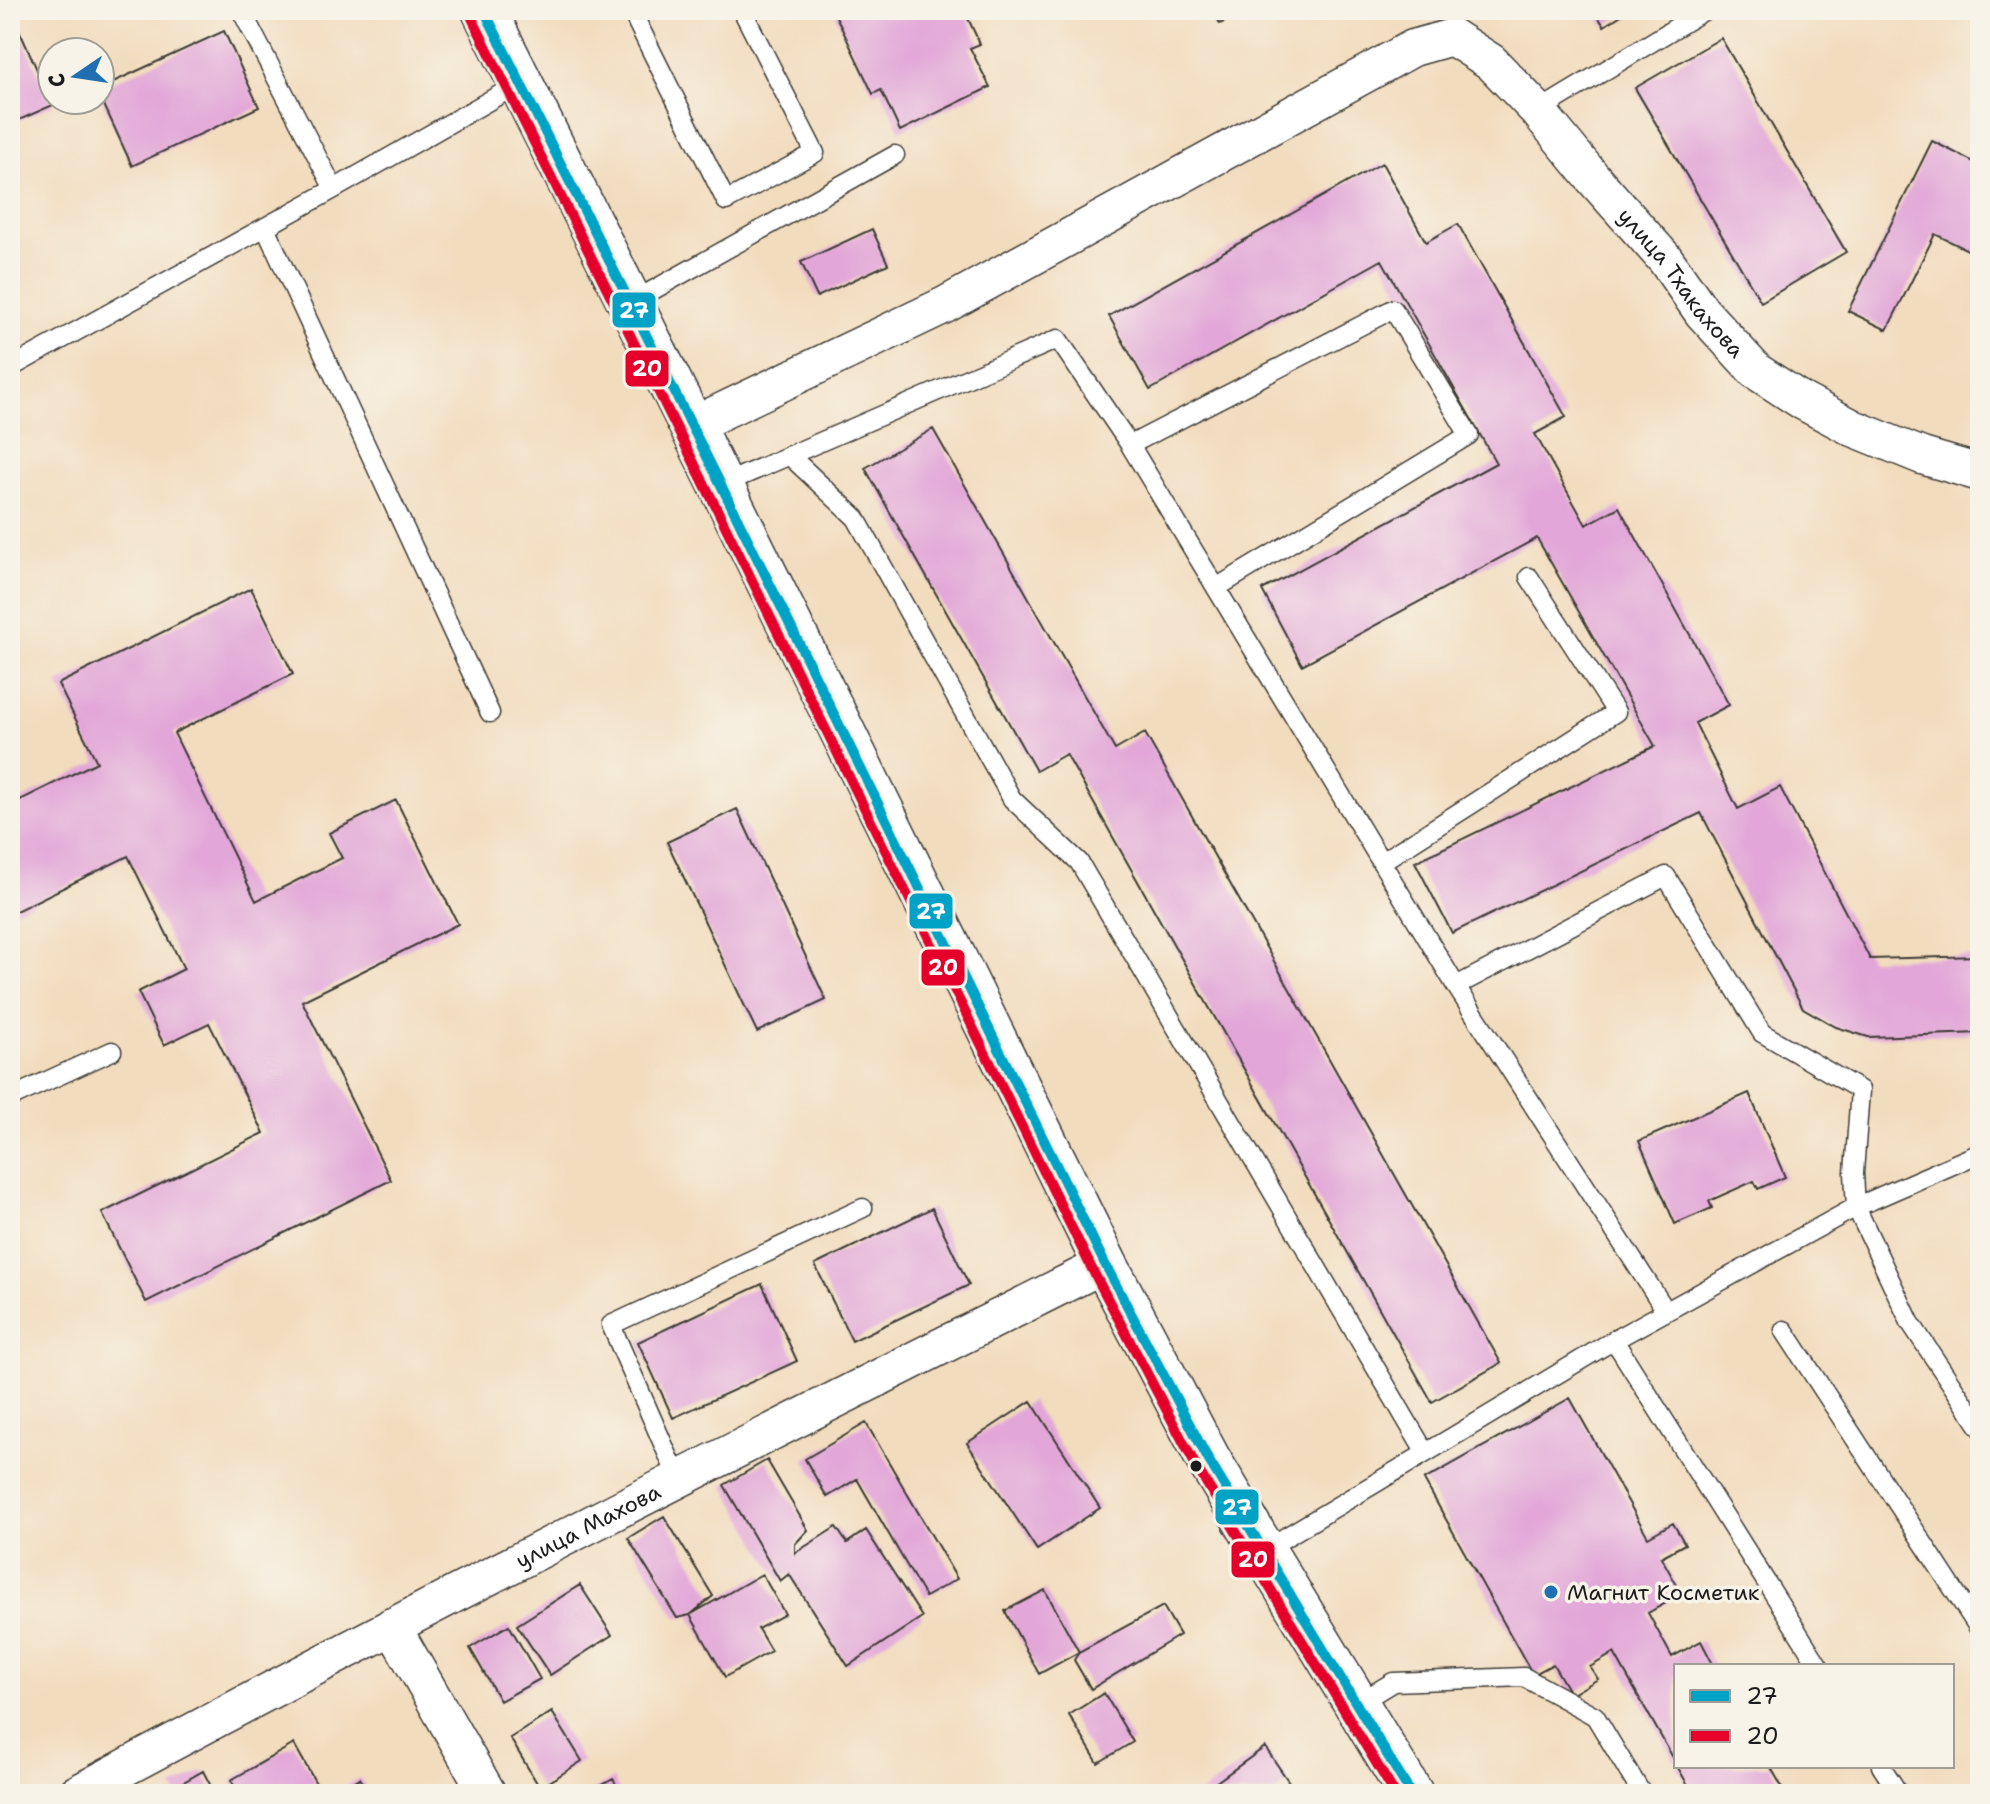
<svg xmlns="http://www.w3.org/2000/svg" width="1990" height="1804" font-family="'Shantell Sans',sans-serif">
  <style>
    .building { fill: #e2a7d8 }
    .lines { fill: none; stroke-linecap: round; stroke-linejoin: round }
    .lane-casing { stroke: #3c3934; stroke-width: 21 }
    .street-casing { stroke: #3c3934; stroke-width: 39 }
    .secondary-casing { stroke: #3c3934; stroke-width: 47 }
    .lane { stroke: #fff; stroke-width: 18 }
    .street { stroke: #fff; stroke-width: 36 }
    .secondary { stroke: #fff; stroke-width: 44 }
    .bus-1-casing { stroke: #f7f3e8; stroke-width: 16 }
    .bus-2-casing { stroke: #f7f3e8; stroke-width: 16 }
    .bus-1 { stroke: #01a2c5; stroke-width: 10 }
    .bus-2 { stroke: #e4002b; stroke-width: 10 }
    .bus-dot { fill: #1c1c1c; stroke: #f7f3e8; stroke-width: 3 }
    .poi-dot { fill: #1f6fb2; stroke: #f7f3e8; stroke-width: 3 }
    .labels { text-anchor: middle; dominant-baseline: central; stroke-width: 7; stroke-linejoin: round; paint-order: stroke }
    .street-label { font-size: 22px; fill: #1c1c1c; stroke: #f7f3e8 }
    .poi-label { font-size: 22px; fill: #1c1c1c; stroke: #f7f3e8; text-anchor: start }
    .line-badge { stroke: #f7f3e8; stroke-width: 3 }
    .badge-label { font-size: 22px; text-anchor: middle; font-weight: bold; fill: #fff }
  </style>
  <rect width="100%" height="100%" fill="#f7f3e8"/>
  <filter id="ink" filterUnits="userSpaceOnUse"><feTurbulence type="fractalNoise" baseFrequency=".0125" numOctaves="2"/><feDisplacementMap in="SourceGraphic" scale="16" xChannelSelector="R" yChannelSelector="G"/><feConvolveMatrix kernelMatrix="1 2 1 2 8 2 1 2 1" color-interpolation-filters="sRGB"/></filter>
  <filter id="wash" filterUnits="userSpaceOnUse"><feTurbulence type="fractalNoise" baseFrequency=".006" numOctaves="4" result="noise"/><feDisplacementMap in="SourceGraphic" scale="32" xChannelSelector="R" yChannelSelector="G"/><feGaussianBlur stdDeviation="1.8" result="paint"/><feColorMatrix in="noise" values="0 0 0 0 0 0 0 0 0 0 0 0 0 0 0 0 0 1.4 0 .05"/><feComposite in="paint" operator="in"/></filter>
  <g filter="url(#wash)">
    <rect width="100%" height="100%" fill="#f2dcbe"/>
    <g id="blocks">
      <path class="building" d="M10 10 53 105 10 124Z
        M833 10H964L980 44 970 48 990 87 900 131 881 90 873 94Z
        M1213 10H1249L1220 24Z
        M1594 10H1629L1604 26Z
        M224 31 259 107 132 166 100 96V88Z
        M1721 38 1846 252 1761 302 1635 88Z
        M1932 141 1980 165V256L1935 234 1887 330 1848 311Z
        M1382 163 1426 242 1458 224 1566 417 1535 434 1586 525 1619 507 1729 705 1695 723 1738 809 1780 787 1870 959 1980 956V1033L1868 1037 1836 1027 1803 1008 1701 813 1452 933 1415 862 1655 746 1537 538 1302 665 1262 590 1496 463 1382 260 1150 390 1109 316Z
        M872 229 888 264 817 297 801 262Z
        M933 429 1115 750 1145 733 1501 1363 1432 1402 1066 754 1036 771 865 468Z
        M251 588 293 674 174 733 256 901 342 858 329 833 396 800 458 924 302 1001 391 1180 146 1302 102 1213 264 1133 209 1023 164 1045 138 992 184 969 128 856 10 914V805L97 762 58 684Z
        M737 809 826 1000 757 1032 667 842Z
        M1749 1093 1785 1177 1758 1189 1754 1181 1709 1201 1712 1208 1675 1224 1639 1141Z
        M932 1208 969 1285 852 1341 815 1265Z
        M762 1284 797 1361 673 1418 638 1342Z
        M1570 1398 1648 1537 1673 1523 1685 1544 1661 1557 1682 1594 1648 1613 1672 1657 1701 1641 1714 1666H1676V1763L1614 1653 1590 1667 1598 1679 1571 1695 1553 1664 1533 1675 1424 1480Z
        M1031 1401 1100 1508 1037 1550 967 1443Z
        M866 1423 957 1579 925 1597 857 1479 827 1497 805 1459Z
        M767 1460 808 1530 795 1544V1553L836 1527 847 1543 866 1530 922 1617 848 1666 789 1574 780 1581 724 1485Z
        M664 1516 713 1596 690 1615 677 1618 628 1538Z
        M762 1574 785 1614 758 1629 771 1651 725 1677 690 1615Z
        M580 1585 612 1635 550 1675 517 1625Z
        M1045 1590 1079 1652 1163 1606 1180 1635 1091 1689 1074 1660 1079 1652 1039 1674 1005 1611Z
        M509 1625 540 1679 500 1701 470 1648Z
        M1104 1693 1133 1742 1098 1763 1069 1715Z
        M552 1712 582 1761 540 1788 510 1738Z
        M294 1744 322 1794H239L231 1780Z
        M1265 1747 1289 1782 1273 1794H1200Z
        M1677 1766H1770L1786 1794H1693Z
        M203 1771 215 1794H177L173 1788Z
        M360 1778 370 1794H335Z
        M613 1779 621 1794H586Z"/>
    </g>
  </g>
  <g filter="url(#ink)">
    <use href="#blocks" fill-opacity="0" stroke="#3c3934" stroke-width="2"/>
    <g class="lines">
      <g class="lane-casing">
        <path id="lane" d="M241 10 334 189
          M631 10 726 201 815 153 742 10
          M1538 111 1705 10
          M265 227 490 713
          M630 303 895 155
          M10 368 334 189 520 83
          M1130 445 1393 309 1469 435 1216 588
          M789 455 856 518 1012 799 1079 862 1425 1452
          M721 485 1058 339 1130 445 1456 986 1666 1311
          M1381 862 1616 712 1529 577
          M1456 986 1666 876 1762 1033 1860 1090 1854 1173 1856 1207 1910 1322 1980 1427
          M10 1098 112 1051
          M1784 1330 1980 1630
          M1614 1340 1856 1207 1980 1153
          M678 1478 611 1325 863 1208
          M1264 1550 1614 1340 1819 1666
          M1357 1704 1393 1682 1524 1677 1595 1716 1642 1794
          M1881 1766 1899 1794"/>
      </g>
      <g class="street-casing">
        <g id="street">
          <path id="s1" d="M1452 37 1491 62 1538 111 1593 178 1665 259 1702 312 1756 371 1802 401 1853 428 1922 456 1980 473"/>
          <path d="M691 426 945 305 1413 48 1452 37"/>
          <path d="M392 1626 488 1794"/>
          <path id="s2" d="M76 1794C416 1611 760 1437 1105 1264"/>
        </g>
      </g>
      <g class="secondary-casing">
        <path id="secondary" d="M484 10 721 485 1105 1264 1208 1459 1411 1794"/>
      </g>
      <use href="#lane" class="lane"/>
      <use href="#street" class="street"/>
      <use href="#secondary" class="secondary"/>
      <g class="bus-1-casing">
        <path id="bus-1" d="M484 10 721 485 1105 1264 1208 1459 1411 1794"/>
      </g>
      <g class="bus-2-casing">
        <path id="bus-2" d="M471 16 708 491 1093 1271 1196 1466 1395 1794"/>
      </g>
      <use href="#bus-1" class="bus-1"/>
      <use href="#bus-2" class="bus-2"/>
    </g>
  </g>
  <circle class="bus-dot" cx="1196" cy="1466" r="7"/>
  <circle class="poi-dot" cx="1551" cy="1592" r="8"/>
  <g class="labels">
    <g class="street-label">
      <text stroke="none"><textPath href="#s1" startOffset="338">улица Тхакахова</textPath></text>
      <text stroke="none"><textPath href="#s2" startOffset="578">улица Махова</textPath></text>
    </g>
    <g class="poi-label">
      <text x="1567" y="1592">Магнит Косметик</text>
    </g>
  </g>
  <g class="line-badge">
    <rect x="611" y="291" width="46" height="38" rx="8" fill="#01a2c5"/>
    <rect x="624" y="349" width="46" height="39" rx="8" fill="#e4002b"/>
    <rect x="908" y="892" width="46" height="38" rx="8" fill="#01a2c5"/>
    <rect x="920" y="948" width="46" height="39" rx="8" fill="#e4002b"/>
    <rect x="1214" y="1488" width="46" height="38" rx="8" fill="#01a2c5"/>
    <rect x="1230" y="1540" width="46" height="39" rx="8" fill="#e4002b"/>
  </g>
  <g class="badge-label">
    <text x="634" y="318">27</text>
    <text x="647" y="376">20</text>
    <text x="931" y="919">27</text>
    <text x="943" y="975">20</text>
    <text x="1237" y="1515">27</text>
    <text x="1253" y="1567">20</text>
  </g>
  <rect width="1990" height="1804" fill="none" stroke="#f7f3e8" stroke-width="40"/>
  <rect x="1674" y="1664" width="280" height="104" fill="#f7f3e8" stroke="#9f9d96" stroke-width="2"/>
  <rect x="1690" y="1690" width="40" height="12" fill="#01a2c5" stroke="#9f9d96" stroke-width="2"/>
  <text x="1746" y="1704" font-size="24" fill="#1c1c1c">27</text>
  <rect x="1690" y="1730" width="40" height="12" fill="#e4002b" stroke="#9f9d96" stroke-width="2"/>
  <text x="1746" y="1744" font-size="24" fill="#1c1c1c">20</text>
  <g transform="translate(76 76) rotate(257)"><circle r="38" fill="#f7f3e8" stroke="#9f9d96" stroke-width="2"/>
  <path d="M0-6L14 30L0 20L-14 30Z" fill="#1f6fb2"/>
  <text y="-12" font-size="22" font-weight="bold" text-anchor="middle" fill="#1c1c1c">С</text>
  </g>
</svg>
